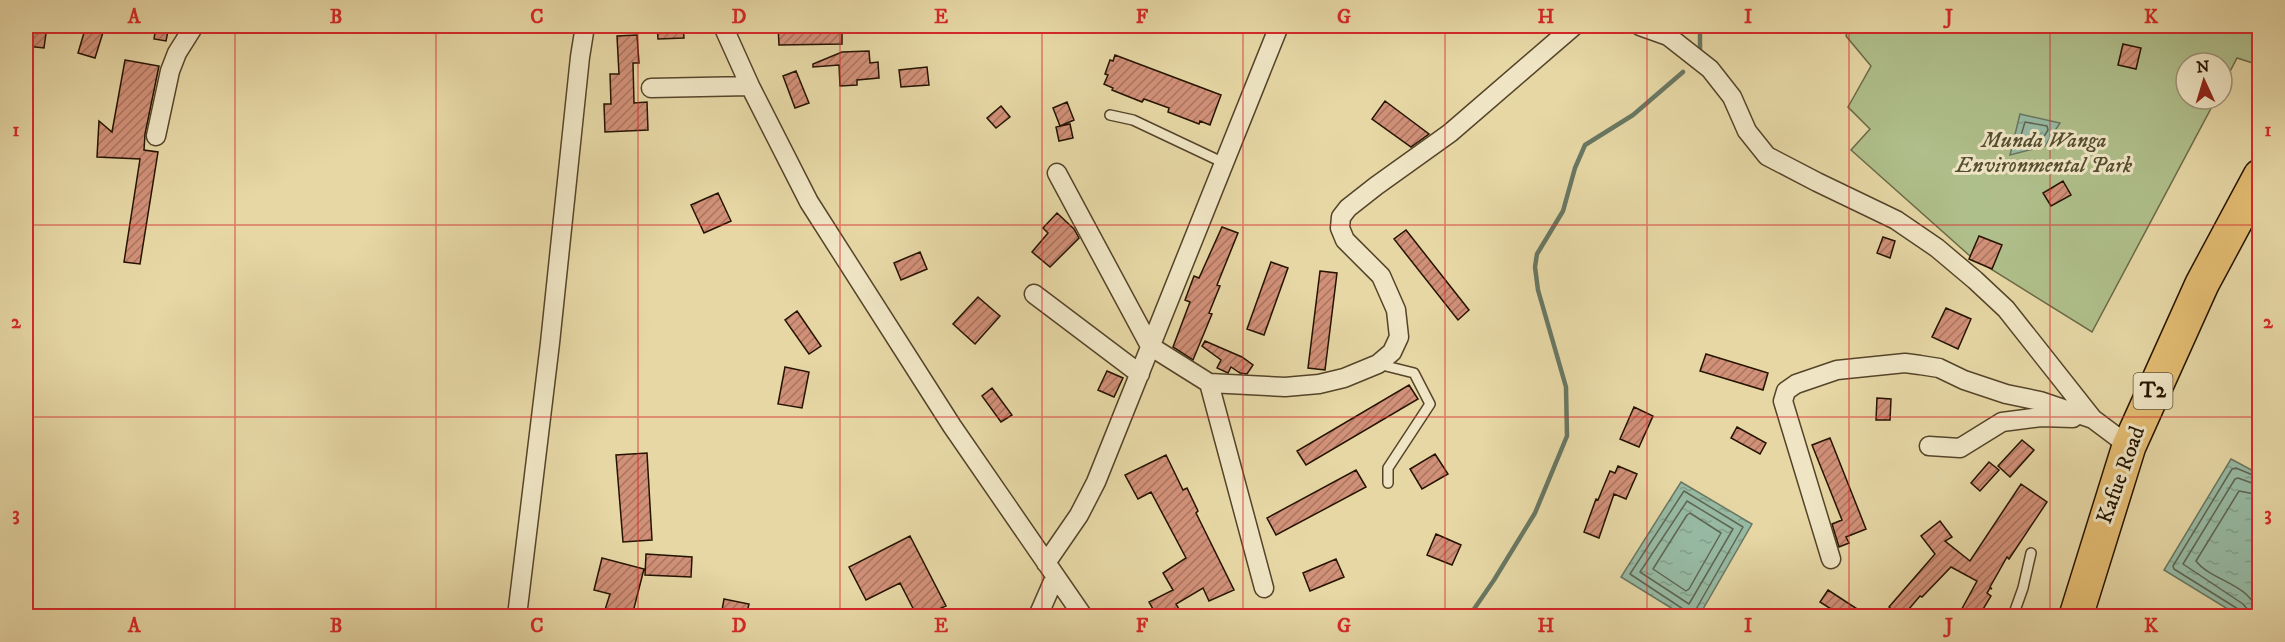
<svg xmlns="http://www.w3.org/2000/svg" width="2285" height="642" font-family="'IM FELL DW Pica',serif">
  <style>
    .garden { fill: #afbf8b; stroke: #6a6946; stroke-width: 1.5 }
    .water { fill: url(#water-ripples); stroke: #697762; stroke-width: 1.5 }
    .lines { fill: none; stroke-linecap: round; stroke-linejoin: round }
    .shore { stroke: #5e6652; stroke-width: 1.5 }
    .stream { stroke: #697762; stroke-width: 4.5 }
    .building { fill: url(#building-hatch); stroke: #251300; stroke-width: 1.5 }
    .lane-casing { stroke: #554429; stroke-width: 12 }
    .street-casing { stroke: #554429; stroke-width: 21 }
    .highway-casing { stroke: #251300; stroke-width: 36 }
    .lane { stroke: #efe5c4; stroke-width: 9 }
    .street { stroke: #efe5c4; stroke-width: 18 }
    .highway { stroke: #e3bc72; stroke-width: 33 }
    .grid { fill: none; stroke: #d62828; stroke-width: 1.5; stroke-opacity: 0.55 }
    .labels { text-anchor: middle; dominant-baseline: central; stroke-width: 6; stroke-linejoin: round; paint-order: stroke }
    .shield { fill: #efe5c4; stroke: #62523b; stroke-width: 1.5 }
    .shield-label { font-size: 21px; font-weight: bold; fill: #251300 }
    .park-label { font-size: 22px; font-style: italic; fill: #554f31; stroke: #efe5c4 }
    .street-label { font-size: 22px; fill: #251300; stroke: #efe5c4 }
    .neatline { fill: none; stroke: #d62828; stroke-width: 2 }
    .grid-label { font-size: 20px; text-anchor: middle; font-weight: bold; fill: #d62828 }
  </style>
  <defs>
    <pattern id="water-ripples" width="26" height="14" patternUnits="userSpaceOnUse" patternTransform="scale(1.5)"><rect width="26" height="14" fill="#97baa4"/><path d="M2 4q2-2 4 0t4 0M15 11q2-2 4 0t4 0" fill="none" stroke="#829f8b"/></pattern>
    <pattern id="building-hatch" width="6" height="6" patternUnits="userSpaceOnUse" patternTransform="scale(1.5)"><rect width="6" height="6" fill="#d19078"/><path d="M-1 1l2-2M0 6l6-6M5 7l2-2" fill="none" stroke="#a97460"/></pattern>
  </defs>
  <rect width="100%" height="100%" fill="#e6d7a5"/>
  <filter id="stains"><feTurbulence type="fractalNoise" baseFrequency=".00333" numOctaves="4"/><feColorMatrix values="0 0 0 0 .2 0 0 0 0 .09 0 0 0 0 .02 0 0 0 .5 -.17"/></filter>
  <radialGradient id="worn" r=".72"><stop offset=".6" stop-color="#630" stop-opacity="0"/><stop offset="1" stop-color="#630" stop-opacity=".3"/></radialGradient>
  <path class="garden" d="M1849 26H2259V65L2237 58 2222 87V63H2186V99H2216L2092 332 1970 256 1851 150 1870 129 1848 107 1871 66 1846 36Z"/>
  <path class="water" d="M2020 114 2060 123 2045 146 2010 155Z
    M2231 459 2259 474V616H2239L2164 570Z
    M1681 482 1752 524 1699 616H1684L1621 577Z"/>
  <g class="lines">
    <path class="shore" d="M2025 122 2047 126 2048 130 2041 141 2021 145 2019 142Z
      M1687 501 1733 529 1689 604 1640 572Z
      M1690 513 1721 533 1689 589 1686 591 1653 569 1687 515Z
      M1686 616 1683 609 1630 574 1684 491 1743 527 1695 611 1694 616
      M2241 616 2238 609 2174 569 2173 566 2232 469 2236 468 2260 478
      M2248 616V610L2243 604 2183 564 2235 479 2238 478 2260 486
      M2257 616C2256 585 2212 582 2196 561L2239 491 2260 495"/>
    <path class="stream" d="M1700 50V26
      M1467 616 1472 612 1494 580 1535 513 1567 436 1566 387 1538 290 1535 267 1537 254 1563 211 1575 168 1585 145 1633 115 1683 72"/>
  </g>
  <path class="building" d="M26 26H47L44 48 26 46Z
    M86 26H105L95 58 78 53Z
    M156 26H169L166 41 154 39Z
    M657 26H683L684 38 658 39Z
    M778 26H842V44L779 45Z
    M637 35 639 63H633L634 103 647 102 648 130 605 132 604 104H611L610 74H619L617 36Z
    M2123 44 2141 48 2136 69 2118 65Z
    M869 51 870 63 878 62 879 78 857 80V85L840 86 839 65 813 67V64L842 52Z
    M1115 55 1221 95 1210 125 1200 121 1199 124 1168 112 1169 108 1144 99 1142 102 1112 90 1113 88 1104 84 1108 75 1105 74 1110 60 1113 61Z
    M125 60 159 66 145 134 144 150 158 152 140 264 124 262 140 159 97 157 99 121 112 132Z
    M927 67 929 85 901 87 899 70Z
    M796 71 809 103 795 108 783 76Z
    M1385 101 1429 134 1411 147 1372 119Z
    M1067 102 1074 120 1060 126 1053 108Z
    M1001 106 1010 117 996 128 987 118Z
    M1070 124 1073 138 1059 141 1056 127Z
    M2063 181 2071 195 2051 206 2043 193Z
    M718 193 731 221 704 233 691 205Z
    M1057 213 1074 229 1079 238 1050 267 1032 252 1048 233 1043 228Z
    M1222 227 1238 233 1217 285 1220 286 1209 313 1212 314 1193 360 1173 347 1190 302 1185 300 1194 276 1199 278Z
    M1406 230 1469 310 1458 320 1394 239Z
    M1979 236 2002 245 1992 269 1969 259Z
    M1883 237 1895 241 1890 258 1877 253Z
    M920 252 927 269 901 280 894 263Z
    M1271 262 1288 268 1264 335 1247 329Z
    M1320 271 1337 273 1325 370 1308 368Z
    M978 297 1000 316 975 344 953 324Z
    M1946 308 1971 319 1958 349 1932 337Z
    M797 311 821 346 809 354 785 320Z
    M1205 341 1242 357 1253 365 1247 374 1240 373 1231 367 1228 373 1217 368 1221 360 1202 346Z
    M1706 354 1768 373 1763 390 1700 371Z
    M785 367 809 372 802 408 778 404Z
    M1107 371 1123 378 1114 397 1098 390Z
    M1409 385 1418 399 1306 465 1297 451Z
    M992 388 1012 415 1001 422 982 396Z
    M1877 398 1891 399 1890 420H1876Z
    M1634 407 1653 416 1639 447 1620 439Z
    M1737 427 1766 443 1760 454 1731 438Z
    M1830 438 1866 529 1846 537 1849 543 1839 547 1832 524 1842 520 1812 445Z
    M2022 440 2034 450 2010 477 1998 466Z
    M647 453 652 540 623 542 616 455Z
    M1435 454 1448 474 1422 489 1410 469Z
    M1166 455 1183 490 1187 488 1198 511 1196 513 1234 590 1209 601 1203 588 1176 604 1183 616H1157L1149 602 1173 590 1163 573 1186 558 1151 492 1138 499 1125 475Z
    M1989 462 1999 470 1980 491 1971 483Z
    M1618 466 1637 474 1626 499 1614 494 1599 538 1584 532 1596 499 1598 500 1610 471 1615 473Z
    M1356 470 1366 487 1276 535 1267 518Z
    M2021 484 2047 502 2009 559 2007 557 1990 587 1992 589 1990 588 1987 593 1991 596 1979 616H1958L1977 581 1951 567 1922 597 1920 596 1903 616H1900L1889 607 1935 554 1921 536 1940 521 1952 537 1945 541 1970 561Z
    M1436 534 1461 545 1452 565 1427 555Z
    M910 536 946 606 924 616H917L900 583 866 600 849 567Z
    M646 554 692 557 691 577 645 575Z
    M602 558 644 569 632 616H603L610 594 594 590Z
    M1336 559 1344 577 1310 591 1303 573Z
    M1828 590 1868 616H1842L1820 602Z
    M724 599 749 604 746 616H721Z"/>
  <g class="lines">
    <g class="lane-casing">
      <path id="lane" d="M1110 115 1133 120 1224 163
        M1378 364 1414 373 1430 404 1388 468V483
        M2013 616 2023 588 2031 553"/>
    </g>
    <g class="street-casing">
      <path id="street" d="M723 26 750 86 809 202 952 426 1083 616
        M1640 26 1668 36 1710 69 1732 97 1747 131 1767 156 1817 182 1896 220 1937 248 1975 280 2006 309 2093 419
        M651 88 750 86
        M156 136 170 71 177 53 194 26
        M1057 173 1150 346 1209 383 1285 387 1319 384 1344 378 1378 364 1392 352 1399 337 1396 310 1381 276 1345 240 1340 228 1341 217 1348 208 1376 186 1450 133 1574 26
        M1034 294 1140 374
        M1209 383 1264 588
        M1929 446 1960 448 2002 422 2041 417 2073 418
        M1831 559 1783 401 1786 391 1796 384 1837 370 1905 363 1920 365 1939 368 1964 380 2006 394 2040 401 2093 419 2129 446
        M1046 563 1079 515 1096 482 1279 26
        M517 616 550 343 580 57 585 26
        M1038 616 1055 577"/>
    </g>
    <g class="highway-casing">
      <path id="highway" d="M2076 616 2129 446 2202 284 2260 176"/>
    </g>
    <use href="#lane" class="lane"/>
    <use href="#street" class="street"/>
    <use href="#highway" class="highway"/>
  </g>
  <path class="grid" d="M235 26V616M436 26V616M638 26V616M840 26V616M1042 26V616M1243 26V616M1445 26V616M1647 26V616M1849 26V616M2050 26V616M26 225H2260M26 417H2260"/>
  <g class="labels">
    <rect class="shield" x="2133.5" y="373" width="39" height="36" rx="4.5"/>
    <g class="shield-label">
      <text x="2153" y="391">T2</text>
    </g>
    <g class="park-label">
      <text x="2044" y="140">Munda Wanga<tspan x="2044" dy="25">Environmental Park</tspan></text>
    </g>
    <g class="street-label">
      <text transform="translate(2121 475) rotate(-70)">Kafue Road</text>
    </g>
  </g>
  <rect width="2285" height="642" fill="none" stroke="#e6d7a5" stroke-width="66"/>
  <g transform="translate(2204 81) rotate(356)"><circle r="28" fill="#efe5c4" stroke="#9e9176" stroke-width="1.5"/>
  <path d="M0-4.5L10 22L0 15L-10 22Z" fill="#8f2418"/>
  <text y="-9" font-size="16" font-weight="bold" text-anchor="middle" fill="#251300">N</text>
  </g>
  <rect x="33" y="33" width="2219" height="576" class="neatline"/>
  <g class="grid-label">
    <text x="134" y="23">A</text>
    <text x="336" y="23">B</text>
    <text x="537" y="23">C</text>
    <text x="739" y="23">D</text>
    <text x="941" y="23">E</text>
    <text x="1142" y="23">F</text>
    <text x="1344" y="23">G</text>
    <text x="1546" y="23">H</text>
    <text x="1748" y="23">I</text>
    <text x="1949" y="23">J</text>
    <text x="2151" y="23">K</text>
    <text x="16" y="136">1</text>
    <text x="2268" y="136">1</text>
    <text x="16" y="328">2</text>
    <text x="2268" y="328">2</text>
    <text x="16" y="520">3</text>
    <text x="2268" y="520">3</text>
    <text x="134" y="632">A</text>
    <text x="336" y="632">B</text>
    <text x="537" y="632">C</text>
    <text x="739" y="632">D</text>
    <text x="941" y="632">E</text>
    <text x="1142" y="632">F</text>
    <text x="1344" y="632">G</text>
    <text x="1546" y="632">H</text>
    <text x="1748" y="632">I</text>
    <text x="1949" y="632">J</text>
    <text x="2151" y="632">K</text>
  </g>
  <rect width="100%" height="100%" filter="url(#stains)"/>
  <rect width="100%" height="100%" fill="url(#worn)"/>
</svg>
